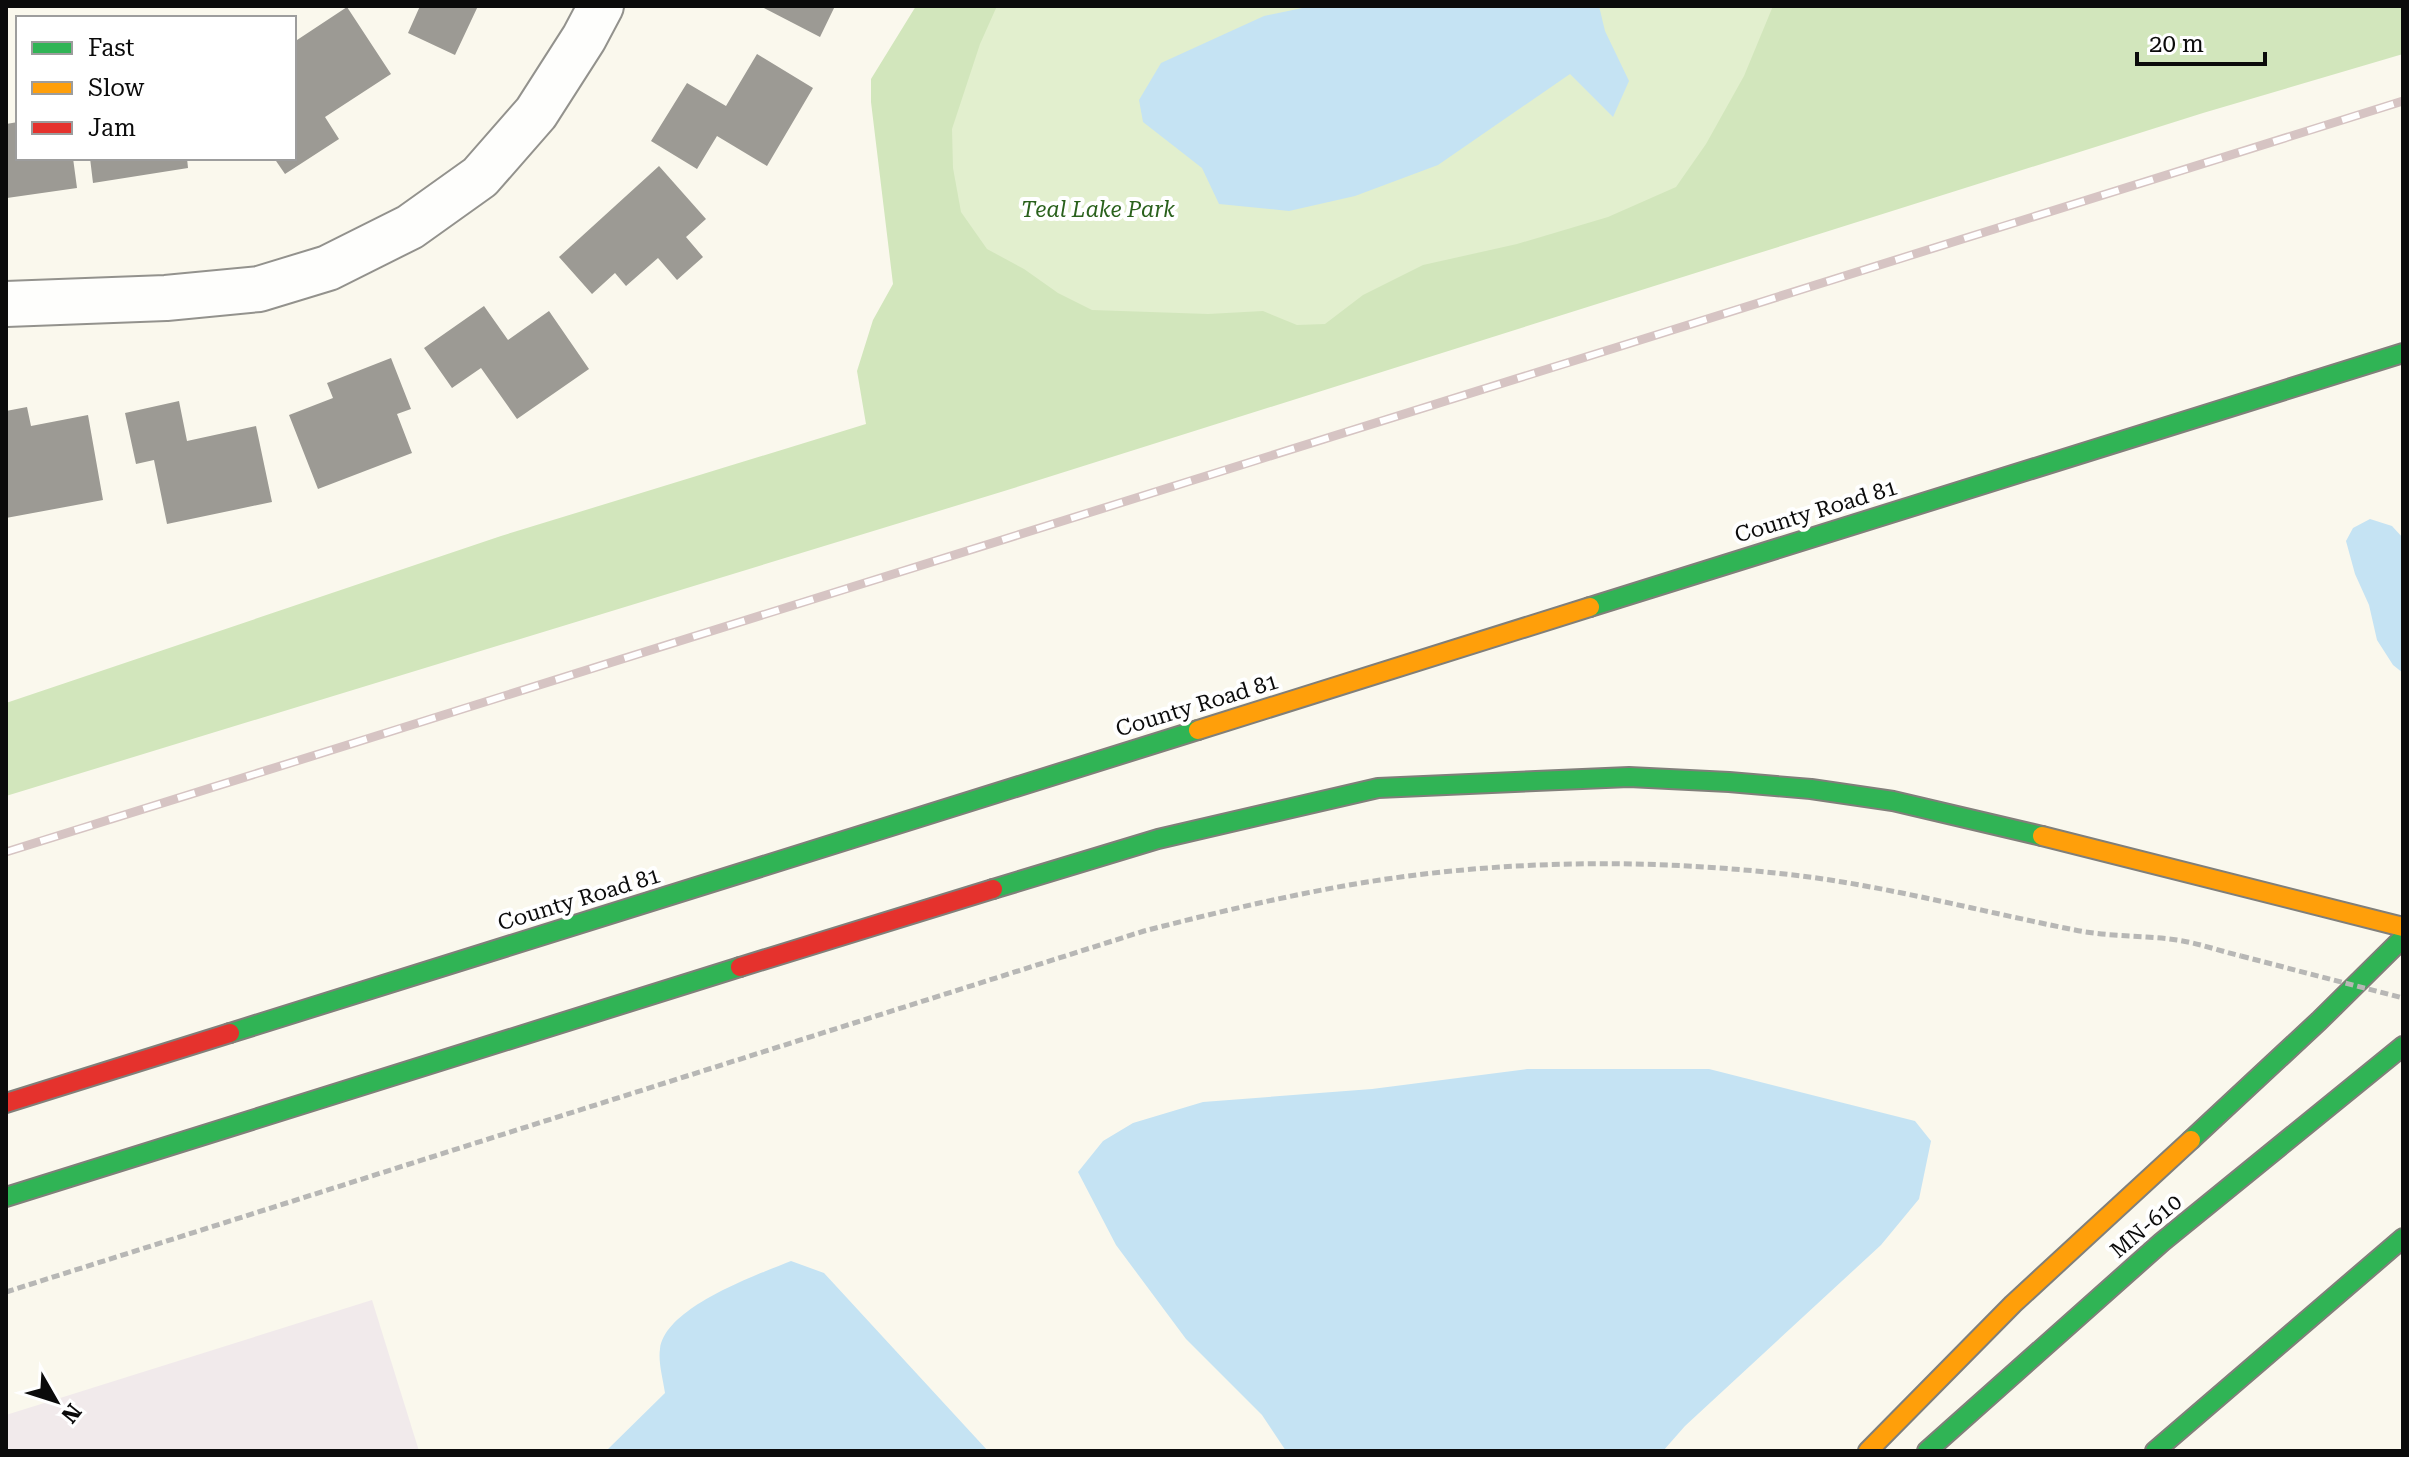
<svg xmlns="http://www.w3.org/2000/svg" width="2409" height="1457" font-family="'Roboto Serif',serif">
  <style>
    .industrial { fill: #f1eaeb }
    .green { fill: #e2efce }
    .forest { fill: #d2e6bc }
    .water { fill: #c5e3f3 }
    .building { fill: #9c9a94 }
    .lines { fill: none; stroke-linecap: round; stroke-linejoin: round }
    .street-casing { stroke: #93928d; stroke-width: 48 }
    .fast-casing { stroke: #807f7a; stroke-width: 22 }
    .slow-casing { stroke: #807f7a; stroke-width: 22 }
    .jam-casing { stroke: #807f7a; stroke-width: 22 }
    .path { stroke: #b7b7b5; stroke-width: 5; stroke-dasharray: 8 4; stroke-linecap: butt }
    .street { stroke: #fefefc; stroke-width: 44 }
    .fast { stroke: #30b455; stroke-width: 18 }
    .slow { stroke: #ff9f0a; stroke-width: 18 }
    .jam { stroke: #e5322d; stroke-width: 18 }
    .rail-casing { stroke: #d6c4c3; stroke-width: 9 }
    .rail { stroke: #fff; stroke-width: 6; stroke-dasharray: 18; stroke-linecap: butt }
    .path-bridge { stroke: #b7b7b5; stroke-width: 5; stroke-dasharray: 8 4; stroke-linecap: butt }
    .labels { text-anchor: middle; dominant-baseline: central; stroke-width: 8; stroke-linejoin: round; paint-order: stroke }
    .park-label { font-size: 22px; font-style: italic; fill: #2a611c; stroke: #fff }
    .street-label { font-size: 22px; fill: #0b0b0b; stroke: #fff }
  </style>
  <rect width="100%" height="100%" fill="#faf8ed"/>
  <path class="industrial" d="M372 1300 419 1451H6V1415Z"/>
  <path class="green" d="M924 6H2403L925 475Z"/>
  <path class="forest" d="M916 6H997L980 44 952 129 953 168 961 212 987 249 1024 269 1058 293 1092 310 1208 314 1263 311 1297 325 1325 324 1363 295 1423 265 1517 244 1608 217 1676 187 1706 144 1744 76 1773 6H2403V54L2203 113 1001 492 6 796V703L501 536 866 424 857 371 873 320 893 284 871 102V79Z"/>
  <path class="water" d="M1312 6H1599L1605 31 1629 81 1613 117 1570 74 1438 165 1355 196 1289 211 1219 204 1202 168 1143 122 1139 100 1161 63 1264 16Z
    M2370 519 2392 526 2403 538V673L2393 665 2377 640 2369 605 2355 574 2346 541 2353 528Z
    M1527 1069H1709L1915 1121 1931 1141 1919 1199 1881 1245 1685 1426 1663 1451H1286L1262 1415 1186 1339 1116 1245 1078 1172 1103 1141 1133 1123 1203 1102 1372 1089Z
    M791 1261 824 1273 988 1451H606L665 1393C663 1379 658 1362 660 1349 665 1307 757 1275 791 1261Z"/>
  <path class="building" d="M420 6H478L455 55 408 33Z
    M760 6H835L820 37Z
    M347 7 391 74 325 117 339 139 285 174 274 158H294V42Z
    M757 54 813 88 767 166 717 136 697 169 651 141 687 83 726 106Z
    M18 122V158H73L77 188 7 198 6 124Z
    M90 158H187L188 168 93 183Z
    M659 166 706 219 686 237 703 257 677 280 658 258 626 286 615 273 592 294 559 257Z
    M484 306 508 340 549 311 589 369 517 419 481 368 452 388 424 348Z
    M391 358 411 409 397 414 412 453 318 489 289 415 333 398 327 383Z
    M179 401 187 441 256 426 272 502 167 524 154 460 136 464 125 413Z
    M27 407 31 426 88 415 103 500 6 518V411Z"/>
  <g class="lines">
    <g class="street-casing">
      <path id="street" d="M6 304 166 298 259 289 328 268 410 227 480 177 536 113 584 38 601 6"/>
    </g>
    <g class="fast-casing">
      <path id="fast" d="M1590 607 2403 353
        M993 889 1158 839 1378 788 1629 777 1729 782 1811 789 1893 801 2042 836
        M230 1033 1198 730
        M2191 1140 2319 1021 2403 938
        M6 1197 740 967
        M1927 1451 2162 1242 2403 1046
        M2155 1451 2403 1238"/>
    </g>
    <g class="slow-casing">
      <path id="slow" d="M1198 730 1590 607
        M2042 836 2403 927
        M1868 1451 2013 1304 2191 1140"/>
    </g>
    <g class="jam-casing">
      <path id="jam" d="M740 967 993 889
        M6 1103 230 1033"/>
    </g>
    <path class="path" d="M6 1292 1144 931C1222 911 1301 892 1380 880 1519 859 1663 859 1802 876 1894 888 1984 912 2075 930 2108 937 2143 935 2177 940 2198 943 2220 951 2241 956"/>
    <use href="#street" class="street"/>
    <use href="#fast" class="fast"/>
    <use href="#slow" class="slow"/>
    <use href="#jam" class="jam"/>
    <g class="rail-casing">
      <path id="rail" d="M6 852 2403 101"/>
    </g>
    <use href="#rail" class="rail"/>
    <path class="path-bridge" d="M2241 956 2403 998"/>
  </g>
  <g class="labels">
    <g class="park-label">
      <text x="1098" y="209">Teal Lake Park</text>
    </g>
    <g class="street-label">
      <text transform="translate(1816 511) rotate(-17)">County Road 81</text>
      <text transform="translate(1197 705) rotate(-17)">County Road 81</text>
      <text transform="translate(579 899) rotate(-17)">County Road 81</text>
      <text transform="translate(2146 1226) rotate(-40)">MN-610</text>
    </g>
  </g>
  <rect width="2409" height="1457" fill="none" stroke="#0b0b0b" stroke-width="16"/>
  <rect x="16" y="16" width="280" height="144" fill="#ffffff" stroke="#9d9d9d" stroke-width="2"/>
  <rect x="32" y="42" width="40" height="12" fill="#30b455" stroke="#9d9d9d" stroke-width="2"/>
  <text x="88" y="56" font-size="24" fill="#0b0b0b">Fast</text>
  <rect x="32" y="82" width="40" height="12" fill="#ff9f0a" stroke="#9d9d9d" stroke-width="2"/>
  <text x="88" y="96" font-size="24" fill="#0b0b0b">Slow</text>
  <rect x="32" y="122" width="40" height="12" fill="#e5322d" stroke="#9d9d9d" stroke-width="2"/>
  <text x="88" y="136" font-size="24" fill="#0b0b0b">Jam</text>
  <g transform="translate(56 1401) rotate(129)" stroke="#ffffff" stroke-width="6" paint-order="stroke">
  <path d="M0-6L14 30L0 20L-14 30Z" fill="#0b0b0b"/>
  <text y="-12" font-size="22" font-weight="bold" text-anchor="middle" fill="#0b0b0b">N</text>
  </g>
  <path d="M2137 52v12h128v-12" fill="none" stroke="#0b0b0b" stroke-width="4"/>
  <text x="2149" y="52" font-size="24" fill="#0b0b0b" stroke="#ffffff" stroke-width="6" paint-order="stroke">20 m</text>
</svg>
